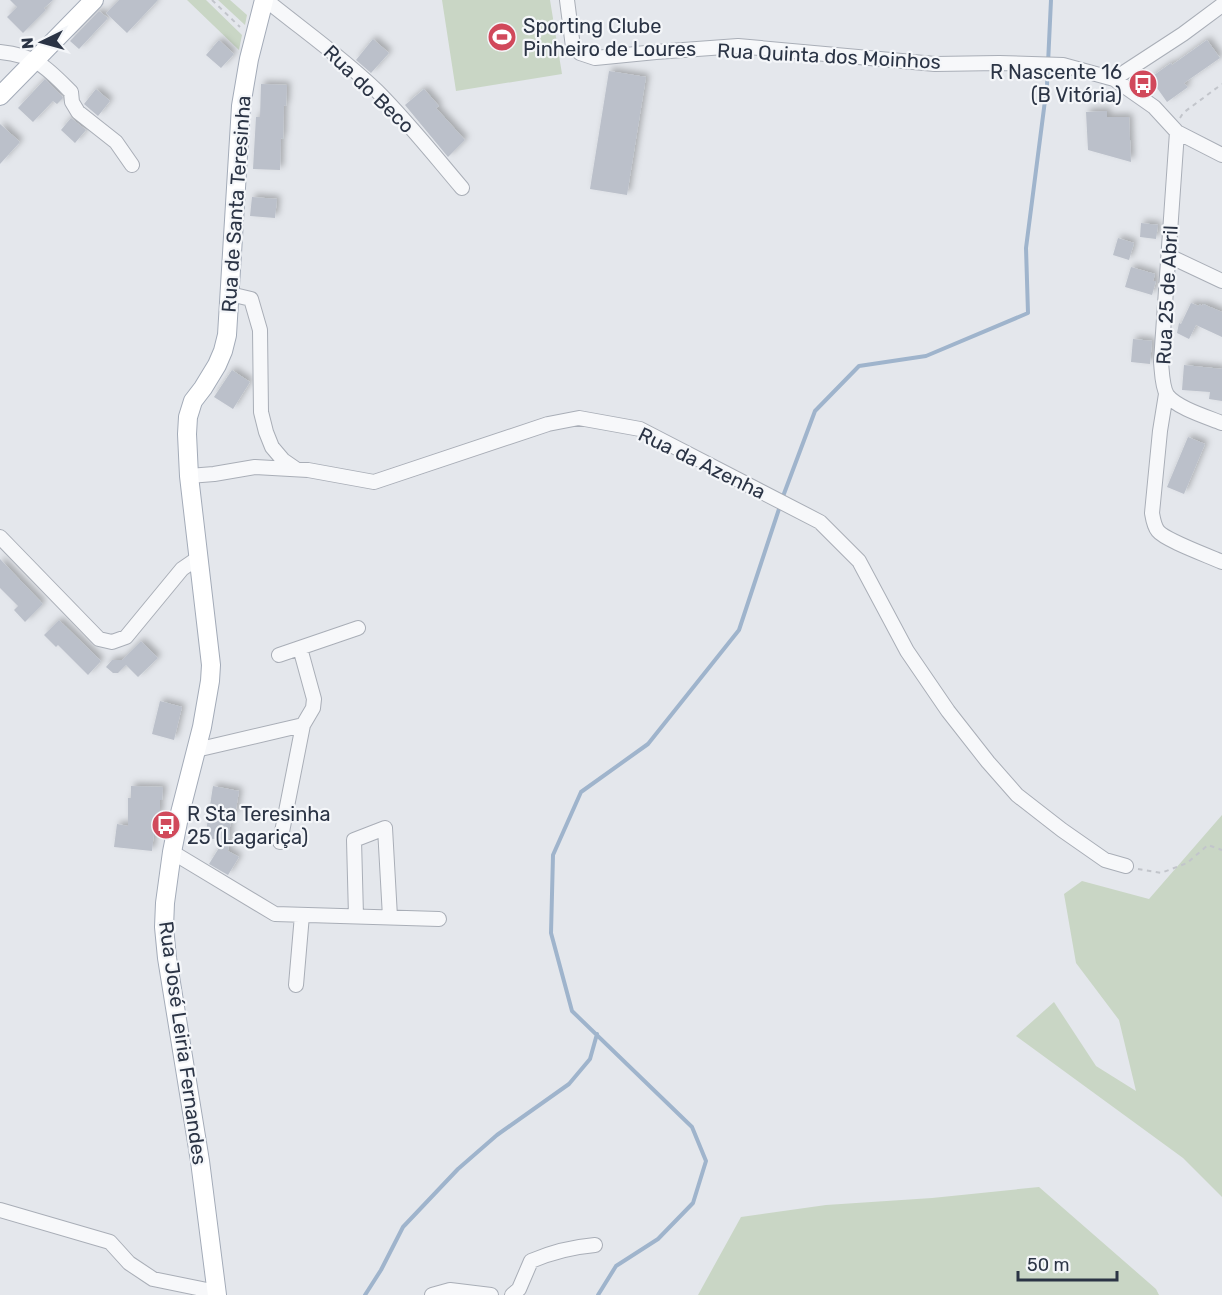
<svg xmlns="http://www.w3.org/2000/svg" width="1222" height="1295" font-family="Rubik,sans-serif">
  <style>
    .green { fill: #c9d6c5 }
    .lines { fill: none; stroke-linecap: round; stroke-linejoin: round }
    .stream { stroke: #9fb4cc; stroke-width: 4 }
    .building { fill: #bbc0ca; filter: url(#shadow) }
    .minor-casing { stroke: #a9aeb7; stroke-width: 16 }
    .major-casing { stroke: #a3abb8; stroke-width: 20 }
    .path { stroke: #c2c5cb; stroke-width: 2; stroke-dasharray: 4.5 4.5; stroke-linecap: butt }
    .minor { stroke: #f7f8fa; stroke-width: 14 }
    .major { stroke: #fff; stroke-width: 18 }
    .labels { text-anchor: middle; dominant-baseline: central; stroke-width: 4.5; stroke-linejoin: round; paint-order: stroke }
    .poi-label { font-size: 20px; fill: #2b3445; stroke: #f4f6f9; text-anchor: start }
    .street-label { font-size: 20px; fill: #2b3445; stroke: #f4f6f9 }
  </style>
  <defs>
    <filter id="shadow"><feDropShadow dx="3.5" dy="-3.5" stdDeviation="3" flood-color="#0004"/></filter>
  </defs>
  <rect width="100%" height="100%" fill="#e4e7ec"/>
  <path class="green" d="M187 0H206L242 35 239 50Z
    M218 0H230L247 15 245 25Z
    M442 0H550L562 74 456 91Z
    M1222 815V1197L1183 1158 1016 1036 1054 1002 1096 1066 1136 1091 1119 1020 1076 963 1064 894 1082 881 1149 899Z
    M1039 1187 1156 1289 1159 1295H698L741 1217 826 1205 932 1198Z"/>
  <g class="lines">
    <path class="stream" d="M782 499 815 411 859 366 926 356 1028 313 1026 248 1047 85 1051 0
      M365 1295 381 1270 403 1227 458 1169 497 1135 569 1084 590 1059 597 1034
      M598 1295 616 1266 658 1239 693 1203 706 1161 692 1127 572 1011 551 933 553 855 581 792 648 744 739 630 780 506"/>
  </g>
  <path class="building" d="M10 0H53L44 8 46 10 23 33 7 17 17 7Z
    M119 0H158L127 33 106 13Z
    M99 11 108 18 79 49 70 41Z
    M373 39 389 53 371 73 356 60Z
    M219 40 234 54 221 68 206 55Z
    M1207 40 1220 58 1184 83 1188 87 1167 102 1150 78 1171 63 1172 65Z
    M609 71 646 77 627 195 590 189Z
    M45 79 62 96 63 98 57 104 53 101 33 122 18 108Z
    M261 84 287 85 286 106 284 105 283 139 281 138 280 170 253 169 256 117H260Z
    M96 89 110 101 98 116 84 104Z
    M424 89 439 106 436 108 465 140 448 157 405 105Z
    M1107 111V117H1129L1131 162 1088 150 1086 112Z
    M71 118 86 130 75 143 61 130Z
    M0 124 20 142 0 164Z
    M252 197 277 199 275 218 250 216Z
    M1141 223 1158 225 1156 239 1140 237Z
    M1118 238 1134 243 1129 260 1113 255Z
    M1131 267 1155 274 1153 281H1156L1152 295 1125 287Z
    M1191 303 1199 306V304L1202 306 1203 304 1222 312V337L1196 325 1189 339 1177 333 1179 323 1181 324Z
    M1133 339 1152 341 1150 364 1131 362Z
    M1184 365 1222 369V401L1209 399 1210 392 1182 390Z
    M232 370 250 382 233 409 214 397Z
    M1188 437 1205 444 1184 494 1167 487Z
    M0 559 43 604 25 622 14 610 18 606 0 588Z
    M59 620 101 661 88 675 58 645 56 647 44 635Z
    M141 641 158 658 138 677 126 665 118 673H113L106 667 112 660H122Z
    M160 701 182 707 174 740 152 734Z
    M131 786 163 787 162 800H160V815L156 814 152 851 114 847 117 824 128 826V798H131Z
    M213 786 239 791 235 815H231L228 851 239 857 228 875 209 864 224 840 205 838Z"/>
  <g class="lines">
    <g class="minor-casing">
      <path id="minor" d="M266 0C303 30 343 58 377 91 407 121 434 155 462 188
        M567 0 573 47 580 53 595 58 656 52 738 46 935 64 999 63 1063 65 1114 79 1154 107 1177 132 1222 155
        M0 52C37 56 46 67 71 92L72 102 78 112 116 142 132 165
        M1114 79 1183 34 1222 5
        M1177 132 1161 362C1162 372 1162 386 1167 395 1177 408 1207 417 1222 423
        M1169 256 1222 281
        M230 294 251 299 260 330 261 412 266 432 272 447 283 460 296 469
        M1166 394 1160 431 1152 513C1153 519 1154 526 1158 531 1165 540 1209 556 1222 562
        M189 476 214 474 255 467 308 470 374 482 548 424 579 418 640 429 820 522 859 561 907 651 948 711 988 762 1017 795 1062 830 1105 860 1126 866
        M0 537 99 639 112 642 126 637 182 569 198 558
        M300 648 314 699 313 708 303 725
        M279 655 358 628
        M196 750 303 725 280 842
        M172 852 275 914 439 919
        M356 916 354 840 385 828 390 917
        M296 985 302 915
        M0 1210 110 1242 129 1263 153 1279 217 1292
        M432 1295 450 1290 491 1295
        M512 1295 519 1289 531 1261C552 1252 572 1247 595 1245"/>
    </g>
    <g class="major-casing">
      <path id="major" d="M0 96 94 0
        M217 1295 200 1161 167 958 164 927 165 903 172 852 179 817 202 727 210 681 211 665 189 476 187 434 188 417 193 401 203 388 217 365 223 351 227 335 241 106 249 59 264 0"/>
    </g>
    <path class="path" d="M212 0 240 27
      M1180 118 1183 113 1222 84
      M1138 869 1161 873 1187 863 1208 845 1222 850"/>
    <use href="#minor" class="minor"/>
    <use href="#major" class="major"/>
  </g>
  <defs>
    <g id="stadium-disc" transform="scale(1.5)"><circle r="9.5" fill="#d1495b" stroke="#f4f6f9"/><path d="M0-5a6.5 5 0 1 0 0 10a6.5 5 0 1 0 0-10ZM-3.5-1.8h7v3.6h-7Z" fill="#fff"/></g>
    <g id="bus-disc" transform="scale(1.5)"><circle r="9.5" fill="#d1495b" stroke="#f4f6f9"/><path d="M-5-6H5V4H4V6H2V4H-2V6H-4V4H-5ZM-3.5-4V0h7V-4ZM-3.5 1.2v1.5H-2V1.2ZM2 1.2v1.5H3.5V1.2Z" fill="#fff"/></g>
  </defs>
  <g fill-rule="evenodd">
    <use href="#stadium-disc" x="502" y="37"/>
    <use href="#bus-disc" x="1143" y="84"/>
    <use href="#bus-disc" x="166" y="825"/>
  </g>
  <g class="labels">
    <g class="poi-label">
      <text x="523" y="26">Sporting Clube<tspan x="523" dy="23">Pinheiro de Loures</tspan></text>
      <text x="1122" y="72" text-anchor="end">R Nascente 16<tspan x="1122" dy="23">(B Vitória)</tspan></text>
      <text x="187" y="814">R Sta Teresinha<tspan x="187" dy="23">25 (Lagariça)</tspan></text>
    </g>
    <g class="street-label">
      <text transform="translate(829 56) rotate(3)">Rua Quinta dos Moinhos</text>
      <text transform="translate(369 89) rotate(44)">Rua do Beco</text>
      <text transform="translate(236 204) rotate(-86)">Rua de Santa Teresinha</text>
      <text transform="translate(1167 295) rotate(-87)">Rua 25 de Abril</text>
      <text transform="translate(702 463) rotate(26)">Rua da Azenha</text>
      <text transform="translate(183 1043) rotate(82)">Rua José Leiria Fernandes</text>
    </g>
  </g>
  <g transform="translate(42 42) rotate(265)" stroke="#f4f6f9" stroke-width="4.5" paint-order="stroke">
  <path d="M0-4.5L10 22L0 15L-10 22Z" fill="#2b3445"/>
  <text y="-9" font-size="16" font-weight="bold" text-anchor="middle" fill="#2b3445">N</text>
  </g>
  <path d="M1018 1271v9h99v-9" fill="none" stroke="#2b3445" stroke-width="3"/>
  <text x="1027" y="1271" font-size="18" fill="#2b3445" stroke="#f4f6f9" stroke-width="4.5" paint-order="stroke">50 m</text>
</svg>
